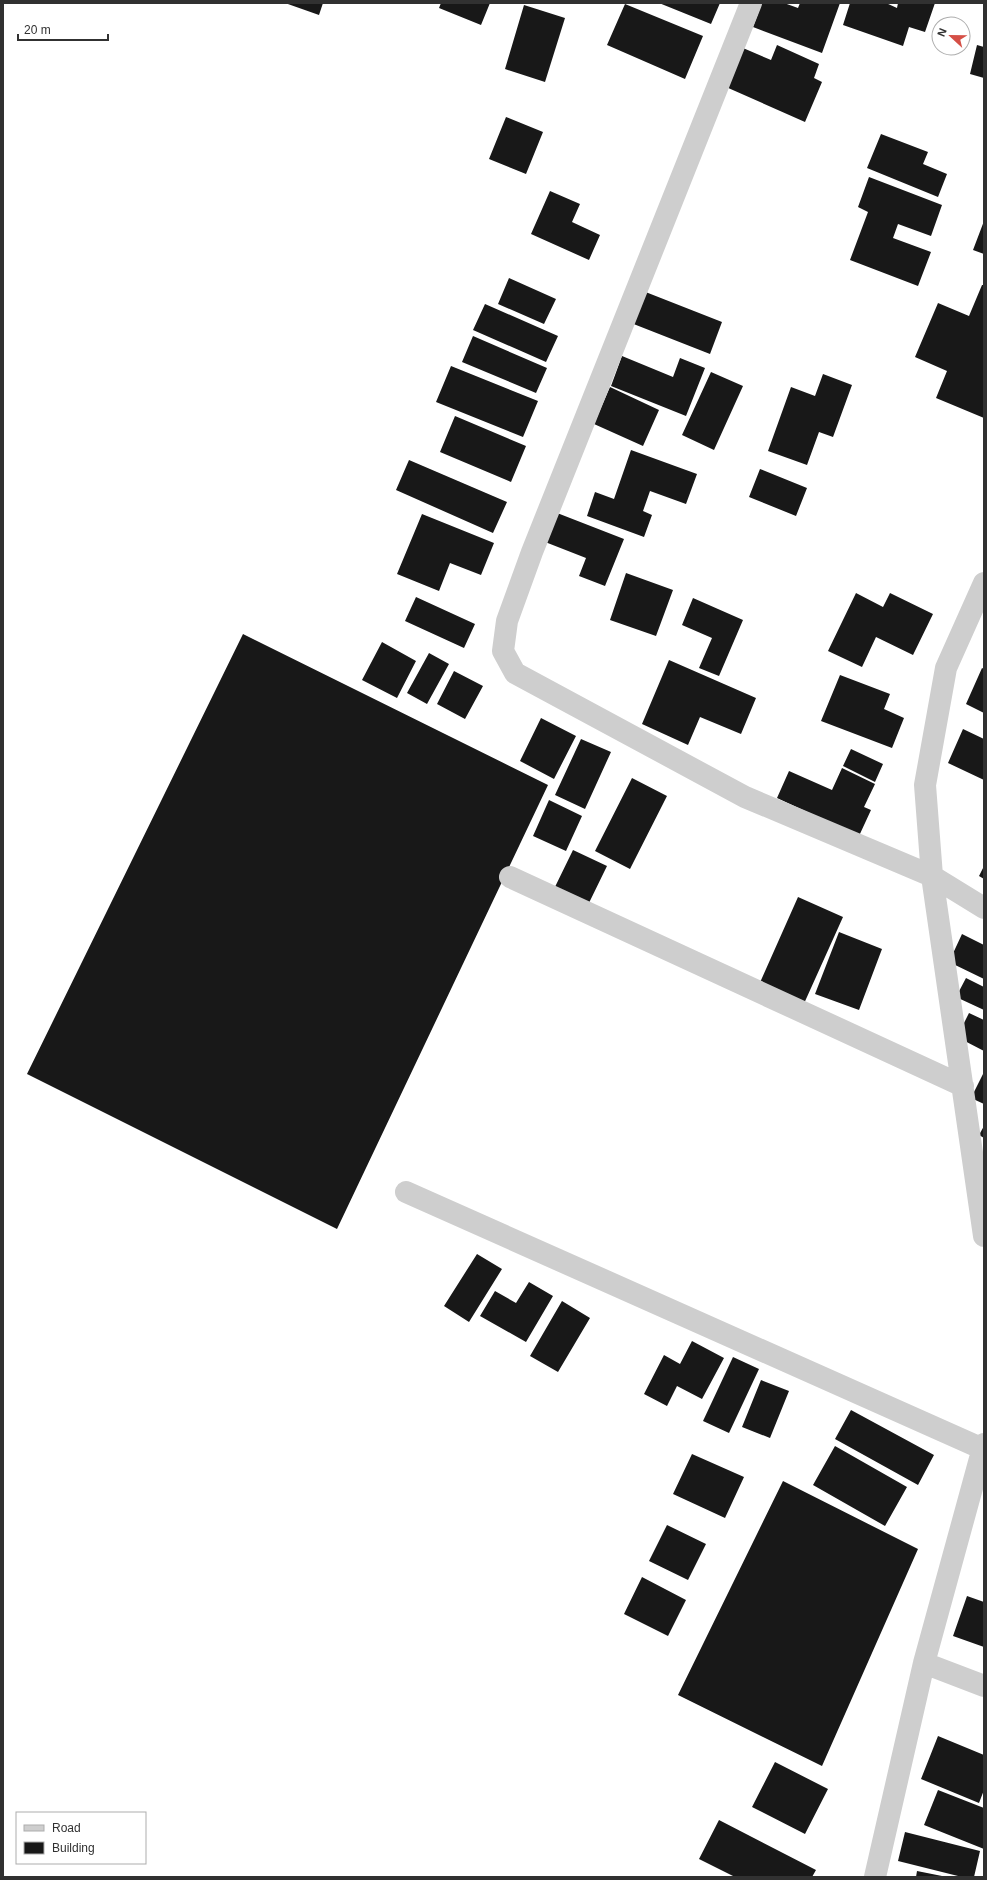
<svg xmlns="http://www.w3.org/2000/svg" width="987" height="1880" font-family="Arial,sans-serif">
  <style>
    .building { fill: #181818 }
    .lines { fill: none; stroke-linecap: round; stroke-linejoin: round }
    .street { stroke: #cecece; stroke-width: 22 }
  </style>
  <rect width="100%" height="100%" fill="#fff"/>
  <path class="building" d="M285 3H323L319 15Z
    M441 3H490L481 25 439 8Z
    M659 3H720L711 24Z
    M762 3H784L798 8 800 3H840L822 53 753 27Z
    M850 3H886L897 8 898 3H935L925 32 909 27 903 46 843 25Z
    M625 4 703 36 685 79 607 45Z
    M524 5 565 18 545 82 505 69Z
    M777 45 819 64 814 78 822 82 805 122 726 87 743 48 771 60Z
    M977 45 984 47V78L970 74Z
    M506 117 543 132 526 174 489 159Z
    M881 134 928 152 923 164 947 174 938 197 867 168Z
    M869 177 942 205 931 236 898 224 893 238 931 252 918 286 850 260 868 212 858 207Z
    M550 191 580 204 572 222 600 235 589 260 531 234Z
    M984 221V254L973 250Z
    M509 278 556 299 544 324 498 304Z
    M982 285H984V418L936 398 947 371 915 357 938 303 969 316Z
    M643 291 722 322 710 354 631 323Z
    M485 304 558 336 546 362 473 330Z
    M473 336 547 368 536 393 462 362Z
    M622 356 673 377 680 358 705 368 686 416 611 386Z
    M451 366 538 401 523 437 436 402Z
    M711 372 743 386 714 450 682 435Z
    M823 374 852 385 833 437 819 432 807 465 768 451 791 387 815 396Z
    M610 387 659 410 643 446 594 424Z
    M455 416 526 446 511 482 440 452Z
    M631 450 697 474 686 504 650 491 643 511 652 515 644 537 587 516 595 492 614 499Z
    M409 460 507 502 493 533 396 490Z
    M760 469 807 488 796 516 749 497Z
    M552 511 624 539 605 586 579 576 586 558 540 540Z
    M422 514 494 543 481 575 450 563 439 591 397 574Z
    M626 573 673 590 656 636 610 620Z
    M856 593 883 607 890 593 933 614 913 655 876 637 862 667 828 651Z
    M416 597 475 624 464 648 405 621Z
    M693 598 743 620 719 676 699 668 712 638 682 625Z
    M243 634 548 785 337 1229 27 1074Z
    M382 642 416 661 397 698 362 680Z
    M429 653 449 664 427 704 407 693Z
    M669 660 756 698 741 734 700 717 688 745 642 724Z
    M982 668 984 669V713L966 704Z
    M454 671 483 686 465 719 437 704Z
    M840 675 890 694 884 709 904 718 892 748 821 721Z
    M541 718 576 736 554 779 520 761Z
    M963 729 984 739V780L948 763Z
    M581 739 611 752 585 809 555 795Z
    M851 749 883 764 875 782 843 766Z
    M842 768 875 784 864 807 871 810 859 836 777 798 789 771 832 790Z
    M632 778 667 796 630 869 595 851Z
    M549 800 582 816 566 851 533 836Z
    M573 850 607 866 587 907 553 891Z
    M984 866V879L979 876Z
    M798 897 843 917 802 1008 758 987Z
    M839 932 882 949 859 1010 815 994Z
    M962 934 984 945V979L949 962Z
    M966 978 984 987V1010L956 997Z
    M969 1013 984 1020V1051L957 1037Z
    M984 1072V1104L971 1098Z
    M984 1126V1138L979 1135Z
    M477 1254 502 1269 469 1322 444 1306Z
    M529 1282 553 1296 526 1342 480 1316 495 1291 516 1303Z
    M562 1301 590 1318 558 1372 530 1356Z
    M692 1341 724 1358 702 1399 677 1386 667 1406 644 1394 664 1355 680 1364Z
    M733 1357 759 1369 729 1433 703 1421Z
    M761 1380 789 1391 770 1438 742 1427Z
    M851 1410 934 1455 918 1485 835 1439Z
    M835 1446 907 1487 885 1526 813 1485Z
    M692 1454 744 1477 725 1518 673 1494Z
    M783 1481 918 1549 822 1766 678 1695Z
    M667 1525 706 1544 688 1580 649 1561Z
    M642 1577 686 1600 668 1636 624 1614Z
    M967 1596 984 1602V1647L953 1636Z
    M938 1736 984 1755V1790L979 1803 921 1779Z
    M775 1762 828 1789 805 1834 752 1807Z
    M938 1790 984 1808V1849L924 1825Z
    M719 1820 816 1870 812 1877H735L699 1859Z
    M905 1832 980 1851 974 1877H962L898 1861Z
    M917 1871 942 1876V1877H916Z"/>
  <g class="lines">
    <path class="street" d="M751 3 532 552 507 621 503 651 515 673 745 797 932 876 984 908
      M984 583 946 668 925 785 932 876 984 1236
      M510 877 963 1086
      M406 1192 983 1449
      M924 1663 984 1686
      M875 1877 924 1663 984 1444"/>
  </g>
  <rect width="987" height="1880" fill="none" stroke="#313131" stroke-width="8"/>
  <rect x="16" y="1812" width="130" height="52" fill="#ffffff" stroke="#adadad"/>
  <rect x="24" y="1825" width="20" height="6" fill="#cecece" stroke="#adadad"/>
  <text x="52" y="1832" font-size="12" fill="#313131">Road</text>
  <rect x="24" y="1842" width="20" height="12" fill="#181818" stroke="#adadad"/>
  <text x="52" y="1852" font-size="12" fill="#313131">Building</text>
  <g transform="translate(951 36) rotate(292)"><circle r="19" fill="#ffffff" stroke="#adadad"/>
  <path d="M0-3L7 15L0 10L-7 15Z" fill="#d54f46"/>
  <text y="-6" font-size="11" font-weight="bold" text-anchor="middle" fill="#313131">N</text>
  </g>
  <path d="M18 34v6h90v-6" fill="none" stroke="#313131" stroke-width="2"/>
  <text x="24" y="34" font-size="12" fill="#313131" stroke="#ffffff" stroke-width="3" paint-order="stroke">20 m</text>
</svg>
